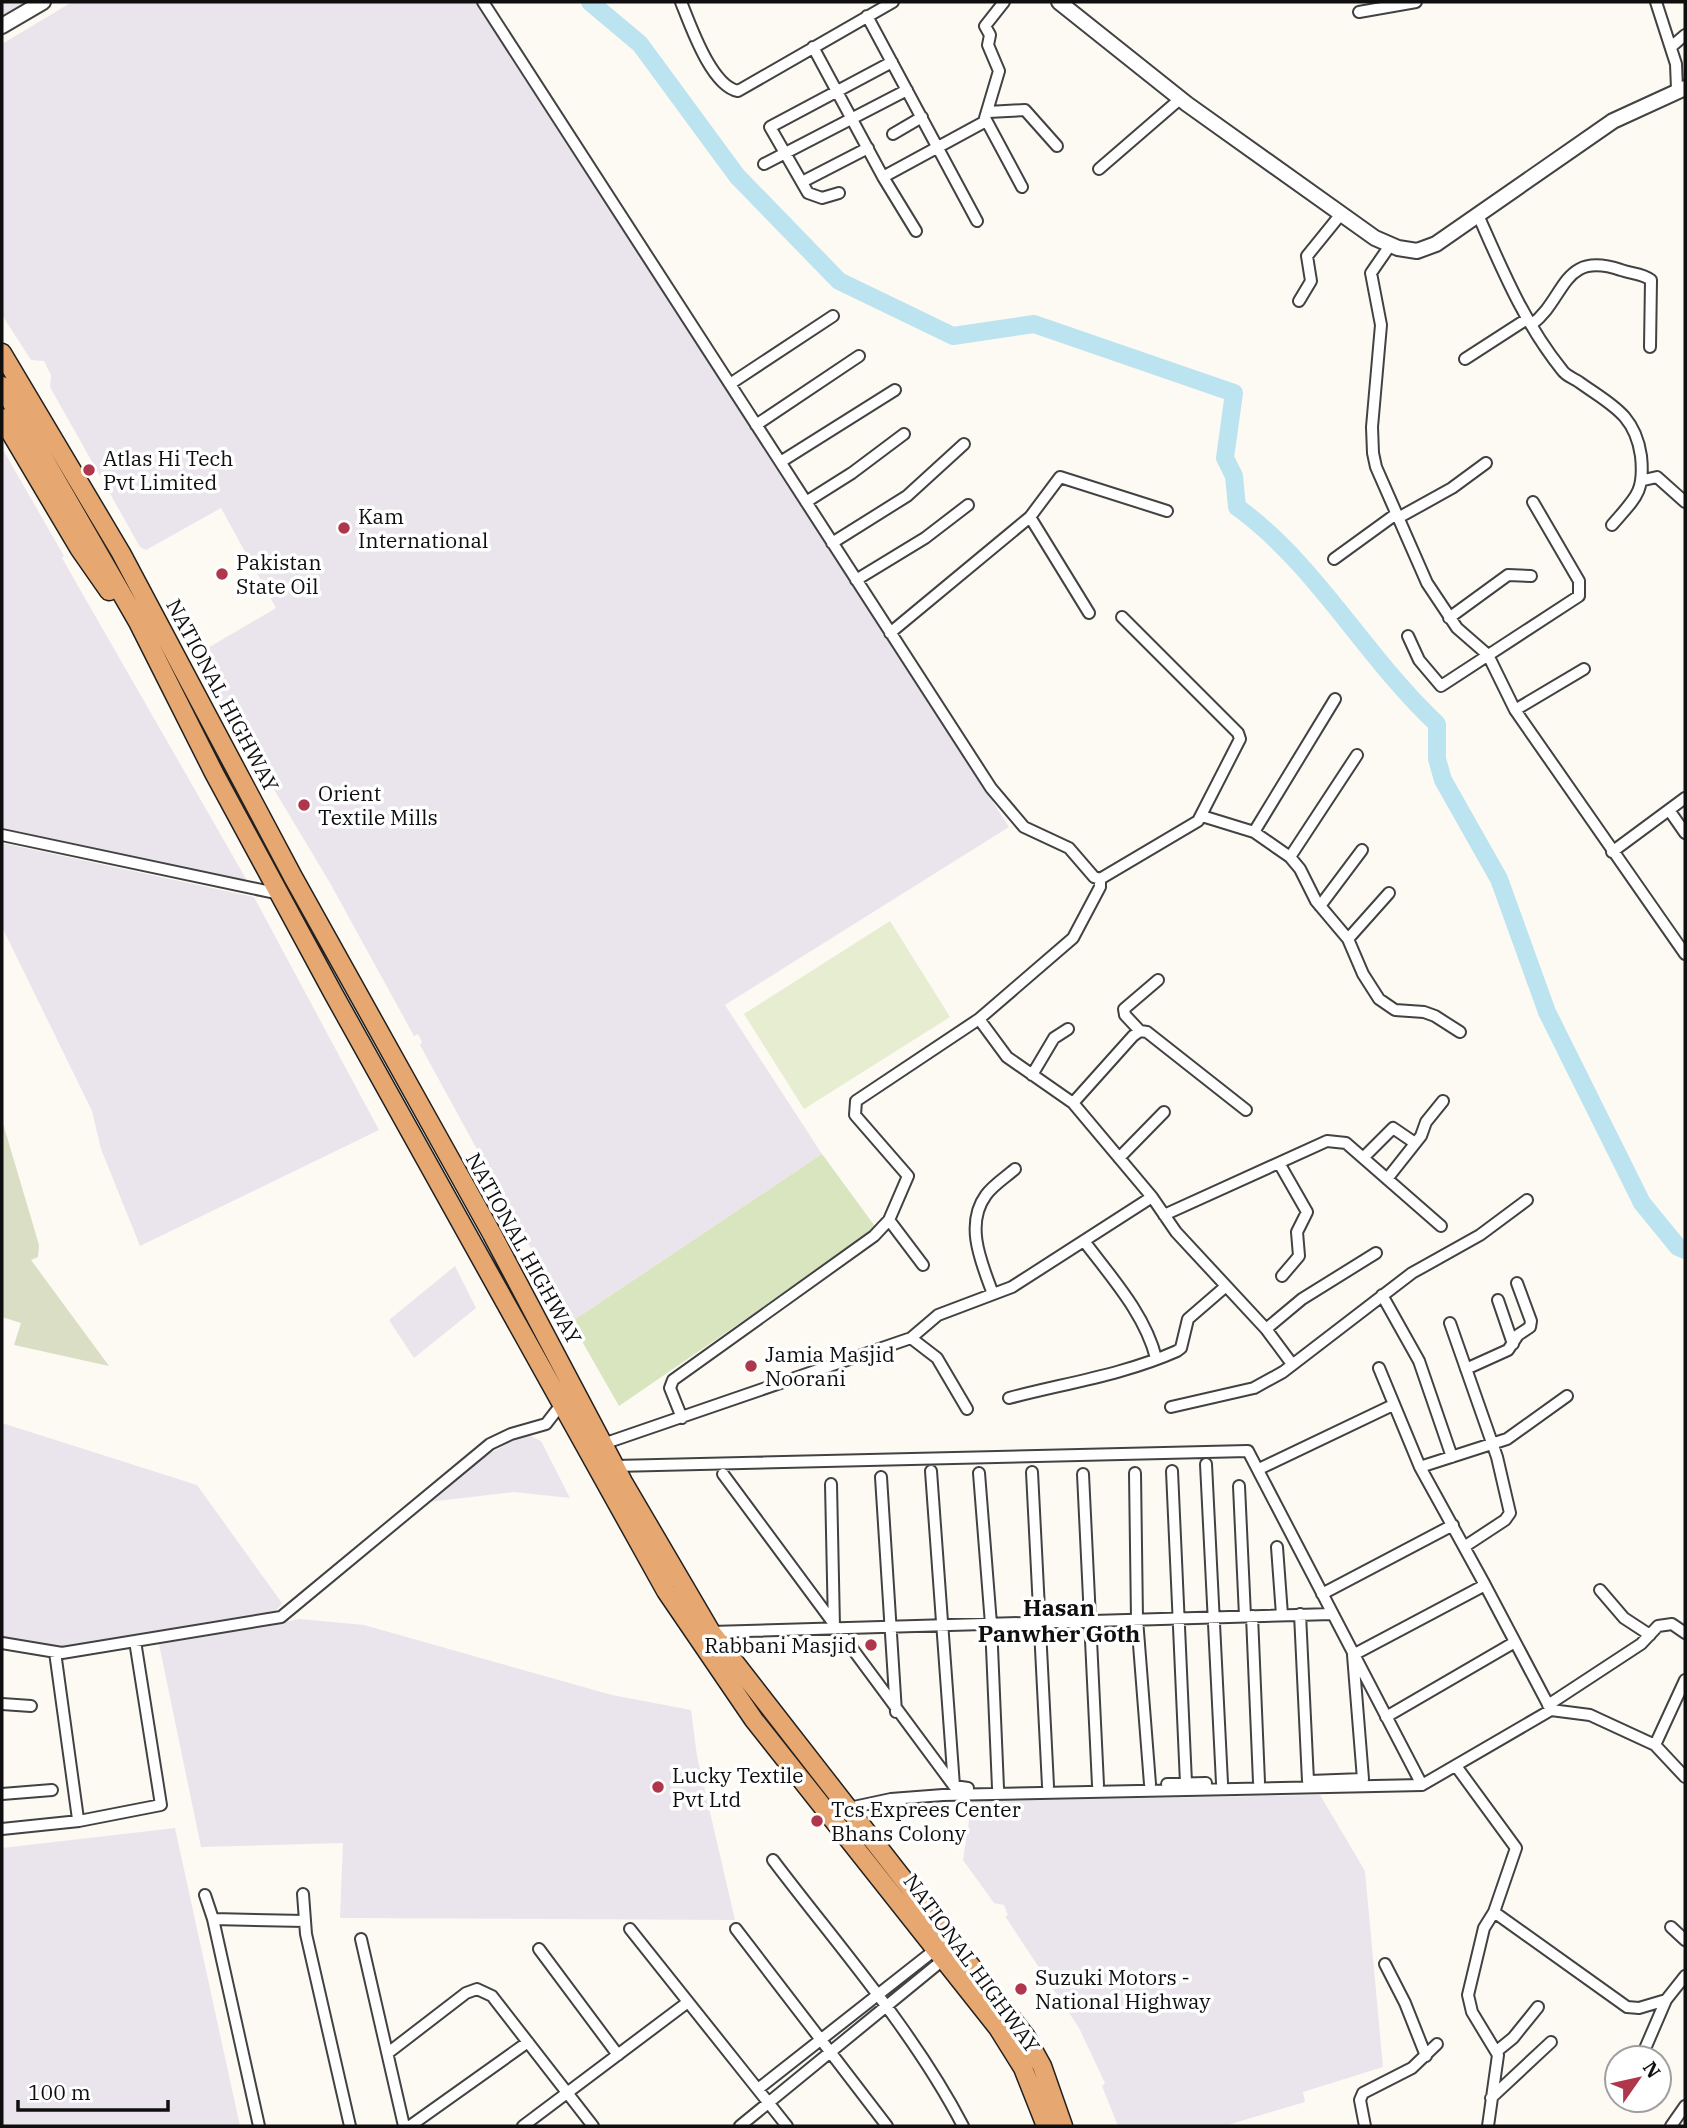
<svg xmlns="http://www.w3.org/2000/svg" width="1687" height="2128" font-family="'IBM Plex Serif',serif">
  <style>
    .industrial { fill: #eae5ec }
    .green { fill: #d8e5bf }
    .cemetery { fill: #d9dec5 }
    .pitch { fill: #e7edd0 }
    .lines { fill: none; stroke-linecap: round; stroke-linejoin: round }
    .river { stroke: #bce3f0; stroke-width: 18 }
    .minor-casing { stroke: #424242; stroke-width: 14 }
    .tertiary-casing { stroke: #424242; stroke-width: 18 }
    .trunk-casing { stroke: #202020; stroke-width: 21 }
    .minor { stroke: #fff; stroke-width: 10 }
    .tertiary { stroke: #fff; stroke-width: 14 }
    .trunk { stroke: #e6a870; stroke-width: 18 }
    .poi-dot { fill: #b0364c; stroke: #fff; stroke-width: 2.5 }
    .labels { text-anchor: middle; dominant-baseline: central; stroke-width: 7; stroke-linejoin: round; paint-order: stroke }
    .poi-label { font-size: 21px; fill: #0f0f0f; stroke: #fff; text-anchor: start }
    .street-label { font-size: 21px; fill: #0f0f0f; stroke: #fff }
    .neighbourhood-label { font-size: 23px; font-weight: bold; fill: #0f0f0f; stroke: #fff }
  </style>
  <rect width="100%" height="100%" fill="#fdfaf3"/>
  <path class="industrial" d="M2 2H30L2 19Z
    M72 2H477L1009 827 725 1005 822 1154 571 1322 420 1045 422 1042 418 1034 414 1036 330 883 194 656 276 608 221 508 146 550 140 547 50 387 51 375 44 361 31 360 2 315V44Z
    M2 448 64 556 62 558 249 884 2 828Z
    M2 843 254 897 379 1130 140 1246 101 1149 92 1111 2 927Z
    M455 1266 476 1308 414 1358 389 1320Z
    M2 1423 197 1485 282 1603 275 1612 61 1650 37 1642 2 1638Z
    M522 1436H531L541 1441 570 1498 514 1492 428 1502 489 1454Z
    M300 1619 364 1625 612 1695 691 1710 697 1756 735 1920 340 1918 343 1843 201 1847 159 1644Z
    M1320 1795 1365 1871 1383 2067 1303 2092 1305 2102 1224 2126H1118L1102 2086 1105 2083 1079 2028 1005 1916 1008 1915 1004 1905 994 1903 963 1860 972 1801Z
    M175 1828 240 2126H2V1848Z"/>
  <path class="green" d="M822 1154 877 1229 619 1406 571 1322Z"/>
  <path class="cemetery" d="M2 1120 39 1245 38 1257 31 1260 109 1366 14 1345 21 1323 2 1317Z"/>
  <path class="pitch" d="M890 921 950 1017 804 1109 744 1014Z"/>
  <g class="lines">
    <path class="river" d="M590 2 640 44 737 176 839 281 953 336 1034 324 1234 393 1225 458 1234 476 1237 507C1316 564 1366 658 1437 724V759L1443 780 1499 879 1547 1012 1642 1203 1678 1247 1685 1250"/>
    <g class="minor-casing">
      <path id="minor" d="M483 2 991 788 1024 827 1069 848 1094 877 1100 879V887L1073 938 979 1019 856 1101 855 1115 908 1176 889 1220 874 1236 673 1380 670 1388 682 1418
        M681 2C690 24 711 86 738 91L893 2
        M1004 2 985 26 990 35 988 45 999 71 985 118 1022 187
        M1656 2 1676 64 1677 89
        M1359 12 1416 2
        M867 16 977 221
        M813 47 883 177 916 231
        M1671 47 1685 35
        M988 112 1025 110 1057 146
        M893 134 922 117
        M764 164 907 90
        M1099 169 1180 99
        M883 177 986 121
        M802 182 868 148
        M839 193 822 198 808 193 770 127 892 62
        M1478 215C1502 269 1524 323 1562 370 1566 376 1573 378 1579 382 1611 405 1635 414 1641 456 1645 493 1635 498 1612 525
        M1391 244 1371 273 1381 325 1372 427 1373 453 1376 467 1427 583 1457 628 1488 655 1515 710 1685 954
        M1299 301 1311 281 1307 256 1341 214
        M1531 325C1567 298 1561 250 1621 270 1632 274 1642 273 1651 280L1650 347
        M1465 359 1527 319
        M730 384 833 316
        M756 425 859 356
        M782 461 895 390
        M1644 480 1657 477 1685 502
        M806 502 852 473 904 434
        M1030 517 1089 613
        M1398 518 1452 488 1486 463
        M832 543 907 496 964 444
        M1334 559 1396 514
        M856 580 925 538 968 505
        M1449 618 1508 575 1531 576
        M890 633 1030 517 1060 477 1167 511
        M1408 636 1419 660 1441 686 1579 596V581L1533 502
        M1515 710 1584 669
        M1669 810 1685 833
        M1202 816 1254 832 1290 857 1300 869 1316 901 1348 939 1363 974 1379 999 1395 1010 1424 1012 1435 1016 1460 1032
        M1254 832 1335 699
        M2 835 280 894
        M1612 852 1685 798
        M1290 857 1357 755
        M1100 879 1198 821 1240 739 1238 733 1122 617
        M1320 906 1362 850
        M1348 939 1389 893
        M979 1019 1007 1057 1073 1103 1152 1197 1176 1232 1266 1329 1292 1364
        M1140 1031 1125 1015 1124 1009 1158 980
        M1032 1075 1054 1038 1068 1029
        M1073 1103 1133 1036 1140 1031 1147 1032 1246 1110
        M1119 1158 1164 1112
        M1363 1158 1393 1128 1415 1143
        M1279 1163 1307 1212 1297 1232 1299 1256 1282 1276
        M1387 1179 1421 1136 1426 1122 1443 1101
        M1164 1215 1327 1141 1346 1143 1441 1226
        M889 1220 923 1265
        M1084 1241C1111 1277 1145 1314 1156 1358
        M993 1294C982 1264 964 1225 986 1195 993 1185 1006 1177 1015 1169
        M1382 1295 1419 1361 1452 1457
        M1498 1300 1513 1344
        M1450 1323 1497 1457 1510 1513 1505 1520 1464 1547
        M1266 1329 1302 1299 1376 1253
        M911 1338 937 1358 967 1409
        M1379 1368 1420 1467 1485 1585
        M1466 1369 1508 1350 1518 1335 1530 1327 1531 1321 1517 1283
        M1009 1398C1066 1383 1123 1375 1177 1351L1181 1348 1188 1319 1225 1287
        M1171 1407 1254 1388 1283 1372 1412 1273 1480 1235 1527 1200
        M603 1444 911 1338 938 1315 1012 1287 1152 1197
        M1206 1464 1222 1783
        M615 1466 1248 1451 1422 1785 943 1795 891 1799 849 1808
        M1420 1467 1507 1439 1567 1396
        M1259 1469 1393 1405
        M931 1471 954 1786
        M1172 1471 1186 1783
        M1032 1472 1048 1786
        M979 1473 991 1624 998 1788
        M1135 1473 1137 1619 1150 1784
        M723 1474 954 1786 968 1788
        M1083 1474 1098 1785
        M881 1477 896 1712
        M831 1484 834 1627
        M1239 1486 1245 1616
        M1277 1547 1282 1615
        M1600 1590 1624 1618 1650 1635
        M1322 1594 1453 1525
        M1300 1614 1308 1781
        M1252 1616 1259 1782
        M711 1632 1332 1614
        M2 1643 62 1653 281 1617 490 1444 511 1434 546 1424 563 1402
        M55 1652 78 1819
        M2 1704 31 1706
        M1548 1705 1641 1644 1658 1626 1672 1624 1685 1633
        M1386 1717 1515 1642
        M1655 1745 1685 1680
        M1456 1766 1516 1848 1494 1912 1484 1928 1468 1995 1472 2012 1498 2055 1488 2126
        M1310 1781 1363 1779 1353 1655 1485 1585 1551 1710
        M1167 1784 1206 1783
        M1422 1785 1551 1710 1590 1715 1655 1745 1685 1777
        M2 1794 52 1790
        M2 1829 79 1821 161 1805 135 1641
        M773 1860C838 1946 913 2030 963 2126
        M303 1894 306 1934 350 2126
        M205 1895 213 1919 259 2126
        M1494 1912 1627 2007 1639 2008 1666 2000
        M213 1919 305 1921
        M1671 1927 1685 1940
        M630 1929 787 2126
        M736 1929 887 2126
        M361 1939 404 2126
        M539 1949 618 2055
        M1385 1964 1405 2003 1426 2056
        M1497 2051 1513 2038 1538 2007
        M388 2053 466 1993 477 1989 492 1996 593 2126
        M1641 2058 1666 2000 1685 1976
        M758 2089 936 1949
        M1491 2098 1551 2042
        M410 2126 528 2042
        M523 2126 688 2002
        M740 2126 944 1959
        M1365 2126 1360 2100 1363 2093 1412 2068 1437 2044
        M1671 2126 1685 2106"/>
    </g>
    <g class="tertiary-casing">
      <path id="tertiary" d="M1059 2 1187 104 1375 238 1398 248 1417 251 1436 244 1613 121 1685 88
        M2 26 43 2"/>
    </g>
    <g class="trunk-casing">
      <path id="trunk" d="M2 353 121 553 293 877 492 1234 623 1482 711 1632 1026 2037 1042 2066 1063 2126
        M2 386 138 622 214 773 333 993 666 1591 754 1720 998 2028 1023 2068 1046 2126
        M2 418 79 548 109 591"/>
    </g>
    <use href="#minor" class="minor"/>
    <use href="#tertiary" class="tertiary"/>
    <use href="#trunk" class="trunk"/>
  </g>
  <g class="poi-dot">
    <circle cx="89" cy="470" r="7"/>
    <circle cx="344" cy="528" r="7"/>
    <circle cx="222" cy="574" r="7"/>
    <circle cx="304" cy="805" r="7"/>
    <circle cx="751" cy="1366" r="7"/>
    <circle cx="871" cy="1645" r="7"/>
    <circle cx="658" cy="1787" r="7"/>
    <circle cx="817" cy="1821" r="7"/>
    <circle cx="1021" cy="1989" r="7"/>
  </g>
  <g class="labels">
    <g class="poi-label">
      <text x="103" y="458">Atlas Hi Tech<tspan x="103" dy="24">Pvt Limited</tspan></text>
      <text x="358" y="516">Kam<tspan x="358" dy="24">International</tspan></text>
      <text x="236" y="562">Pakistan<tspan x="236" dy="24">State Oil</tspan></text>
      <text x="318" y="793">Orient<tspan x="318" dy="24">Textile Mills</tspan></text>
      <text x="765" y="1354">Jamia Masjid<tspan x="765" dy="24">Noorani</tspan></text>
      <text x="857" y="1645" text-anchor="end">Rabbani Masjid</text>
      <text x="672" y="1775">Lucky Textile<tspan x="672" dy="24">Pvt Ltd</tspan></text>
      <text x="831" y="1809">Tcs Exprees Center<tspan x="831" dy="24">Bhans Colony</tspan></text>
      <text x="1035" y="1977">Suzuki Motors -<tspan x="1035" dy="24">National Highway</tspan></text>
    </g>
    <g class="street-label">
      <text transform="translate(223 695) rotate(62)">NATIONAL HIGHWAY</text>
      <text transform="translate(524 1248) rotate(61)">NATIONAL HIGHWAY</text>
      <text transform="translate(972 1963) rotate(54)">NATIONAL HIGHWAY</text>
    </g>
    <g class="neighbourhood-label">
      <text x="1059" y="1607">Hasan<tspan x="1059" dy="26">Panwher Goth</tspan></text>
    </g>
  </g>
  <rect width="1687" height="2128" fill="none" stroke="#0f0f0f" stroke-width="7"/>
  <g transform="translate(1638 2079) rotate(56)"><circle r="33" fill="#ffffff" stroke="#9f9f9f" stroke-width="2"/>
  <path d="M0-5L12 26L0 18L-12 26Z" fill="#b0364c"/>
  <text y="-10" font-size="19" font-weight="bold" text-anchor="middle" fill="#0f0f0f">N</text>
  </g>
  <path d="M18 2100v10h150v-10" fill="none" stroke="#0f0f0f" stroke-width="3.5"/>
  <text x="28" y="2100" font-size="21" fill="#0f0f0f" stroke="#ffffff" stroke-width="5" paint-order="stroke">100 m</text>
</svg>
